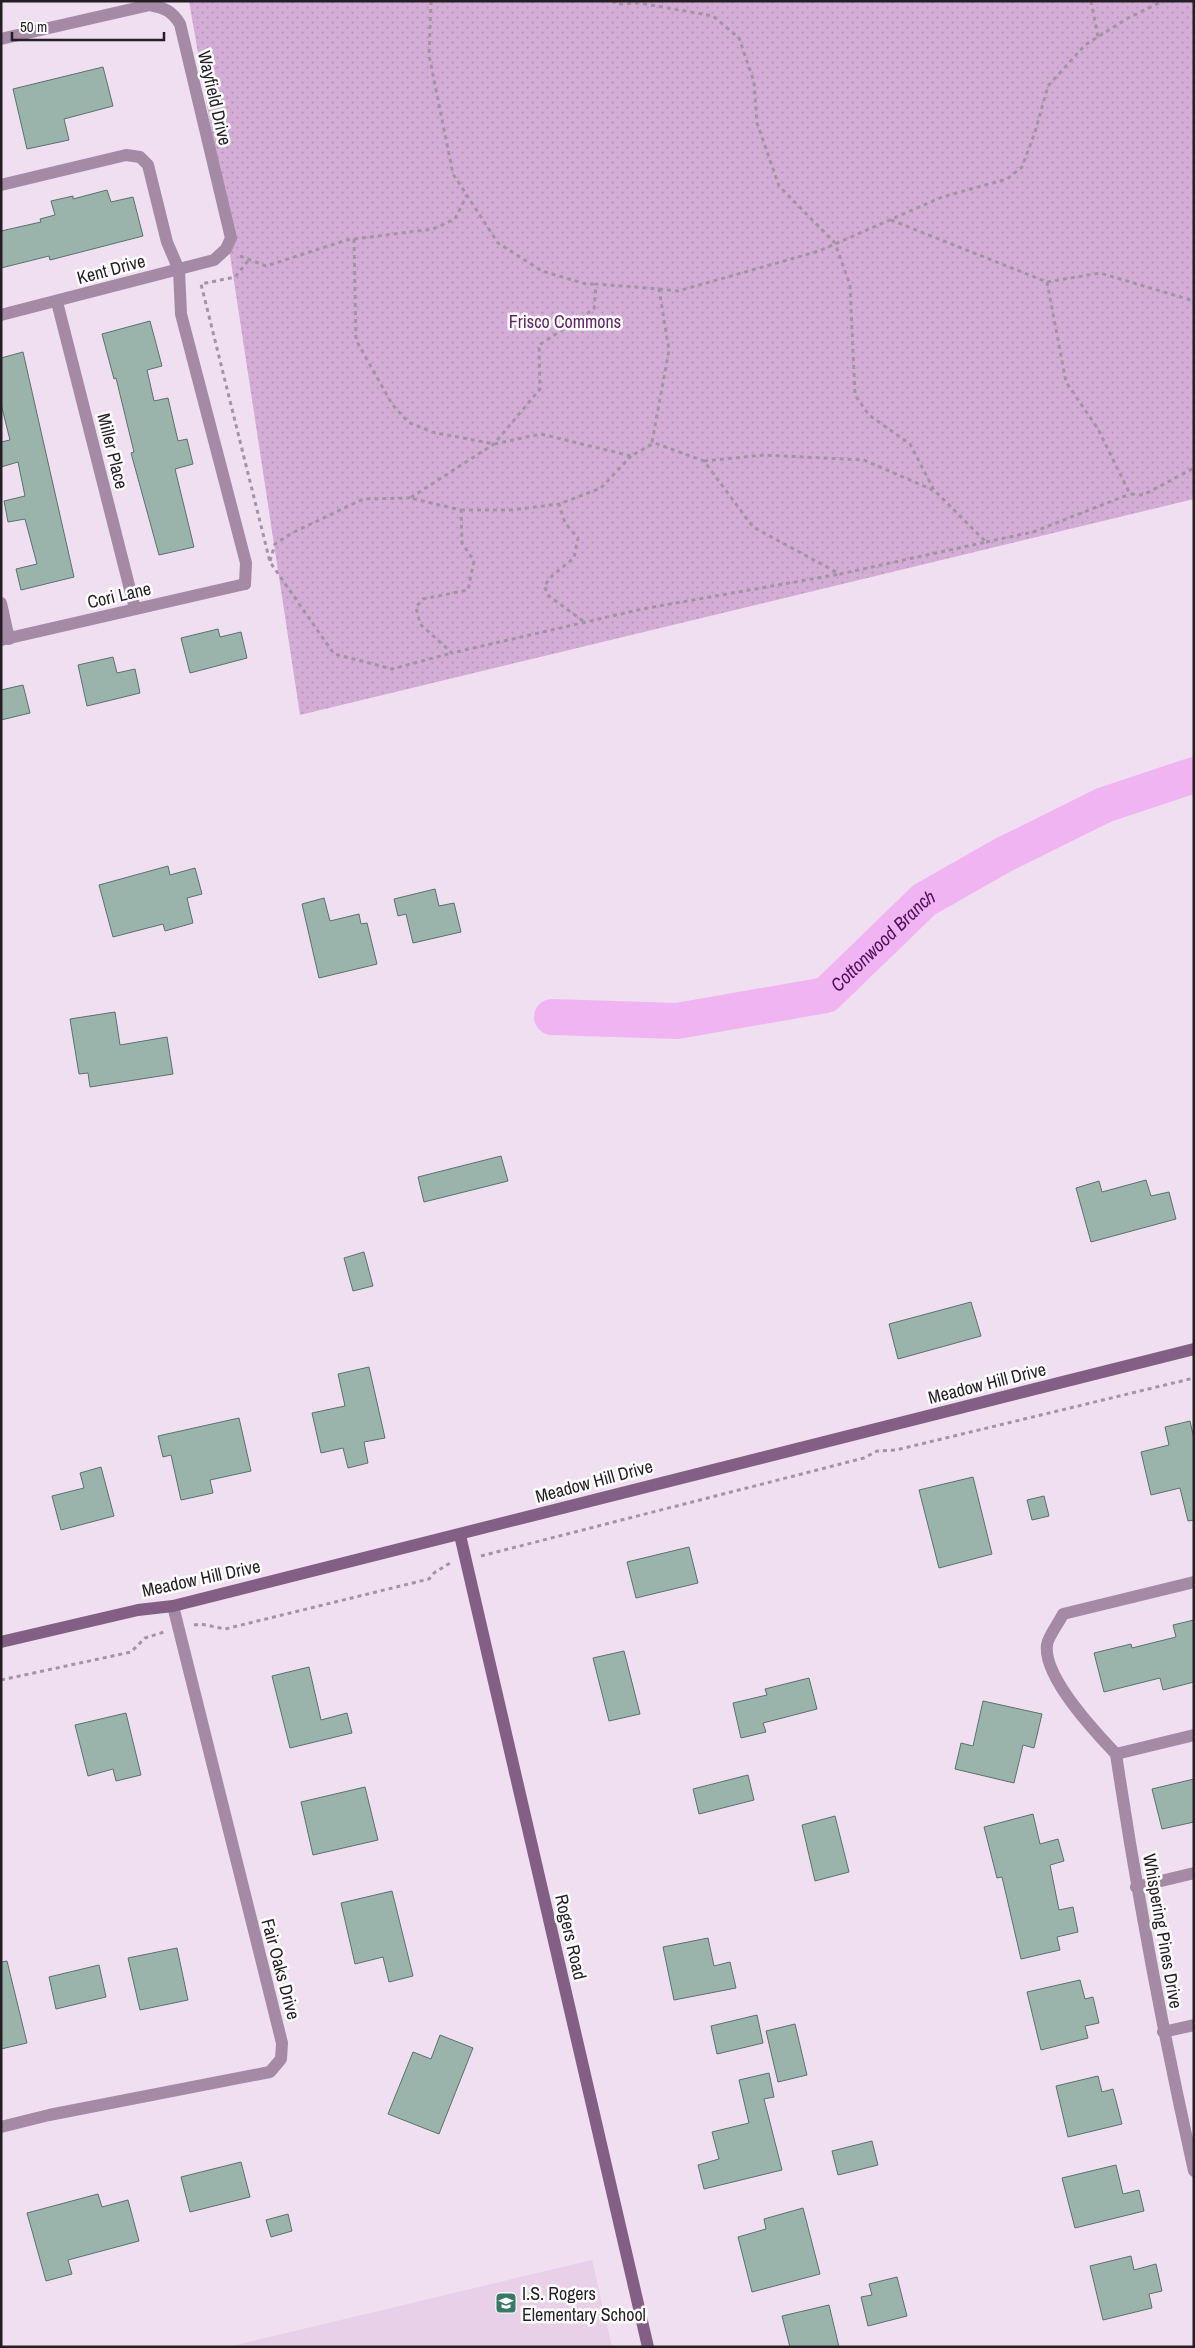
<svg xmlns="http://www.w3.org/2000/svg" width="1195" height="2348" font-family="'Archivo Narrow',sans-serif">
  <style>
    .built { fill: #e7d0e8 }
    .park { fill: url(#park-dots) }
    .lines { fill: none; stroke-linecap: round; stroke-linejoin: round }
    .river { stroke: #f0b4f3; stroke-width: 36 }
    .building { fill: #9ab4ab; stroke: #5a726b }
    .path { stroke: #a295a3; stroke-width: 3; stroke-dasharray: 4 4; stroke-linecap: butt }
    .lane { stroke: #a48aa5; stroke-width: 12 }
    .street { stroke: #a48aa5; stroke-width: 12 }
    .secondary { stroke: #835f85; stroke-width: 12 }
    .labels { text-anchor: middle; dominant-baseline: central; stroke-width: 5; stroke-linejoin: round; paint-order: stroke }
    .street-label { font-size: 18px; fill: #251f25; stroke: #fff }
    .park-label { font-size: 18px; fill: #66216c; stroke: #fff }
    .poi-label { font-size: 18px; fill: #251f25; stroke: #fff; text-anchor: start }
    .water-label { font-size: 19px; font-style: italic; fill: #560f5c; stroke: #fff }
  </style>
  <defs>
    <pattern id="park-dots" width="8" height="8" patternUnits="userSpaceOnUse" patternTransform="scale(1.25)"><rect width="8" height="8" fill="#d4add6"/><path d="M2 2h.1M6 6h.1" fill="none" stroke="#b694b8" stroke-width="1.8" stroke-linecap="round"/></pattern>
  </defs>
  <rect width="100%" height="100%" fill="#f0def1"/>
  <path class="built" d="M592 2260 612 2347H228Z"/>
  <path class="park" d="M189 1H1194V499L300 715 209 117Z"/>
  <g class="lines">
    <path class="river" id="s1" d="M552 1017 677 1021 826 995 924 900 1003 855 1104 805 1194 775"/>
  </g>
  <path class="building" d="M103 67 113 106 64 119 69 140 27 149 13 89Z
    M107 190 111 202 133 197 143 236 50 260 49 256 1 268V231L41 222 40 219 55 215 51 201 73 196V199Z
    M150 321 162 366 147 370 154 401 168 398 178 441 187 439 193 464 175 469 194 547 159 555 131 453 134 452 116 378 114 379 102 334Z
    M23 352 74 577 21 590 16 569 37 564 25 519 8 522 4 501 25 496 18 462 1 467V442L10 440 1 404V358Z
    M218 629 220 637 241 632 247 658 190 673 181 638Z
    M113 657 117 673 135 669 140 693 87 706 78 665Z
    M23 685 30 713 1 720V690Z
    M168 866 170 875 195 868 202 894 187 898 193 923 165 931 163 924 113 937 99 885Z
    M435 889 439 906 454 903 461 932 413 943 406 914 398 916 394 899Z
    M324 898 330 921 359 914 361 924 367 923 377 964 319 978 302 904Z
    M115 1012 120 1045 167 1037 173 1074 90 1087 88 1073 79 1074 70 1019Z
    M501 1156 508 1181 424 1202 418 1177Z
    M1146 1180 1151 1196 1169 1192 1176 1219 1091 1242 1076 1188 1099 1181 1102 1192Z
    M364 1252 373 1286 353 1291 344 1258Z
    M971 1302 981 1336 898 1359 889 1324Z
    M369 1367 385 1438 364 1442 368 1463 348 1468 343 1448 321 1453 312 1413 345 1406 338 1374Z
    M239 1418 251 1471 210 1480 213 1493 181 1500 171 1455 163 1457 158 1436Z
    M1190 1421 1194 1439V1520L1188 1521 1180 1488 1151 1495 1141 1452 1169 1445 1165 1427Z
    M101 1467 114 1516 61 1530 52 1496 84 1488 80 1473Z
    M973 1477 992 1554 939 1568 919 1490Z
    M1044 1496 1049 1516 1032 1520 1027 1500Z
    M689 1547 698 1583 636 1598 627 1562Z
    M1194 1620V1682L1163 1690 1160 1678 1104 1692 1094 1653 1131 1644 1132 1648 1176 1637 1173 1625Z
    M624 1651 640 1714 609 1721 593 1658Z
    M309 1667 321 1720 347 1713 352 1733 290 1748 272 1676Z
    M809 1678 817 1709 763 1723 766 1732 741 1738 733 1703 767 1695 765 1689Z
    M983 1701 1042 1714 1034 1748 1023 1745 1014 1783 955 1769 961 1743 973 1746Z
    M126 1713 141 1775 116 1781 113 1769 88 1776 75 1725Z
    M748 1775 754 1800 699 1814 693 1789Z
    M1194 1779V1822L1162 1829 1152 1789Z
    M365 1787 378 1840 313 1855 301 1802Z
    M1033 1814 1040 1844 1058 1839 1064 1861 1050 1865 1059 1910 1073 1907 1078 1932 1057 1937 1060 1950 1021 1959 1002 1877 997 1878 984 1827Z
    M835 1816 849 1872 815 1881 802 1825Z
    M392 1891 413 1976 389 1982 383 1957 355 1964 341 1903Z
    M708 1938 714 1966 730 1962 736 1988 674 2000 663 1947Z
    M177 1948 188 2000 140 2010 128 1958Z
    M7 1961 27 2043 1 2049V1962Z
    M99 1965 106 1997 56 2009 49 1977Z
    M1080 1980 1085 1999 1093 1997 1099 2023 1085 2026 1088 2038 1041 2050 1027 1992Z
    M757 2015 763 2043 717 2054 711 2026Z
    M795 2024 807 2075 778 2082 766 2031Z
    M440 2035 473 2048 439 2134 388 2114 413 2052 431 2059Z
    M769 2073 774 2097 764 2099 782 2170 704 2189 698 2165 719 2159 712 2132 749 2123 739 2080Z
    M1098 2076 1102 2092 1113 2089 1122 2124 1068 2137 1056 2086Z
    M872 2141 878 2165 838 2175 832 2151Z
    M241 2162 250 2197 190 2212 181 2177Z
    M1116 2165 1123 2194 1139 2190 1144 2211 1075 2228 1062 2178Z
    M98 2194 102 2207 128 2200 139 2241 68 2260 72 2274 46 2281 27 2213Z
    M803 2208 820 2274 752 2292 738 2237 766 2229 764 2219Z
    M288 2214 292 2231 271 2237 266 2220Z
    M1131 2256 1134 2270 1156 2264 1162 2291 1149 2294 1152 2308 1103 2320 1090 2266Z
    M897 2277 907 2316 868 2326 861 2297 872 2295 869 2284Z
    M829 2305 839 2347H790L782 2316Z"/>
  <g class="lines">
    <path class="path" d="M431 1 429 55 453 174 498 243 542 271 586 284H597
      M612 1 617 4 640 3 713 16 739 38 754 82 757 123 779 186 835 243 850 285 855 395 869 415 910 444 934 490 986 542 840 574 753 527 704 461 652 442 669 350 659 289 596 284 594 309 539 345 540 389 494 444 410 498 461 510 462 543 474 561 468 590 423 599 416 607 420 624 452 653 642 609 840 574
      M1091 1 1098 37
      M891 220 1047 282 1100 273 1194 301
      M354 239 356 340 392 404 408 422 432 432 494 444 541 434 631 456 654 443
      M240 256 266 266 347 240 433 229 455 219 467 195
      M248 261 235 277 201 284 270 562 334 654 392 669 452 653
      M1047 282 1066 382 1098 429 1130 494 1143 495 1194 468
      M659 289 678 291 819 251 942 197 1007 179 1022 167 1035 132 1048 86 1085 45 1128 18 1163 1
      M704 461 764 455 864 460 933 490
      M461 510H511L559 504
      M986 542 1033 532 1130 494
      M270 561 275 544 292 533 363 499 410 498
      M583 621 549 596 544 586 553 575 574 558 578 538 565 523 559 504 601 488 631 456
      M481 1556 864 1458 877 1451 896 1450 1194 1378
      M194 1625 201 1624 225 1629 429 1579 434 1573 450 1563
      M1 1680 131 1652 145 1638 164 1632"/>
    <path class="lane" d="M1 185 126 155 140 157 148 165 167 242 179 270 181 314 246 563 245 584
      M1 603 9 639
      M1116 1754C1095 1732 1043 1677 1047 1645 1048 1636 1059 1623 1063 1614L1194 1582
      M1136 1887 1194 1873"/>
    <path class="street" d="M1 39 150 5C165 8 172 11 180 24L231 238 226 249 214 260 1 315
      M57 302 135 609
      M1 640 245 584
      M1194 1735 1116 1754C1137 1894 1163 2033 1194 2171
      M1163 2032 1194 2025
      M1 2127 49 2115 270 2072 281 2059 282 2043 173 1606"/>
    <path class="secondary" d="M460 1535 648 2347
      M1 1642 138 1610 173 1606 1194 1349"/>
  </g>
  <defs>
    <g id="school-square" transform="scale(1.125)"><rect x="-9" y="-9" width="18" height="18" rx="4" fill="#377867" stroke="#fff"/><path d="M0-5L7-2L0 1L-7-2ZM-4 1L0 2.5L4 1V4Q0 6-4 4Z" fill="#fff"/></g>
  </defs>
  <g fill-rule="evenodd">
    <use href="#school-square" x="506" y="2303"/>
  </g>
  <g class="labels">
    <g class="street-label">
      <text transform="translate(215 98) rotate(77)">Wayfield Drive</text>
      <text transform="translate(111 269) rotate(-15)">Kent Drive</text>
      <text transform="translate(113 451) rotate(76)">Miller Place</text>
      <text transform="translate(119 595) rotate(-13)">Cori Lane</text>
      <text transform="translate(987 1383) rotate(-14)">Meadow Hill Drive</text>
      <text transform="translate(594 1481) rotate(-15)">Meadow Hill Drive</text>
      <text transform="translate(201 1578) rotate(-12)">Meadow Hill Drive</text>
      <text transform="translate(1163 1931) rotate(80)">Whispering Pines Drive</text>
      <text transform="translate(571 1937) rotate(77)">Rogers Road</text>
      <text transform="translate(281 1969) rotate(75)">Fair Oaks Drive</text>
    </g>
    <g class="park-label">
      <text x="565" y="321">Frisco Commons</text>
    </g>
    <g class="poi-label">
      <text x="522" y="2293">I.S. Rogers<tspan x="522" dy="21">Elementary School</tspan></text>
    </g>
    <g class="water-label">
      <text stroke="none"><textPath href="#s1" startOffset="355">Cottonwood Branch</textPath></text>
    </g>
  </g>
  <rect width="1195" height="2348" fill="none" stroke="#251f25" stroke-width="5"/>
  <path d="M12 32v8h152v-8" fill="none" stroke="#251f25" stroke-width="2.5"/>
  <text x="20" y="32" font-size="15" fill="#251f25" stroke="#ffffff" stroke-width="4" paint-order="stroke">50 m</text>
</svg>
